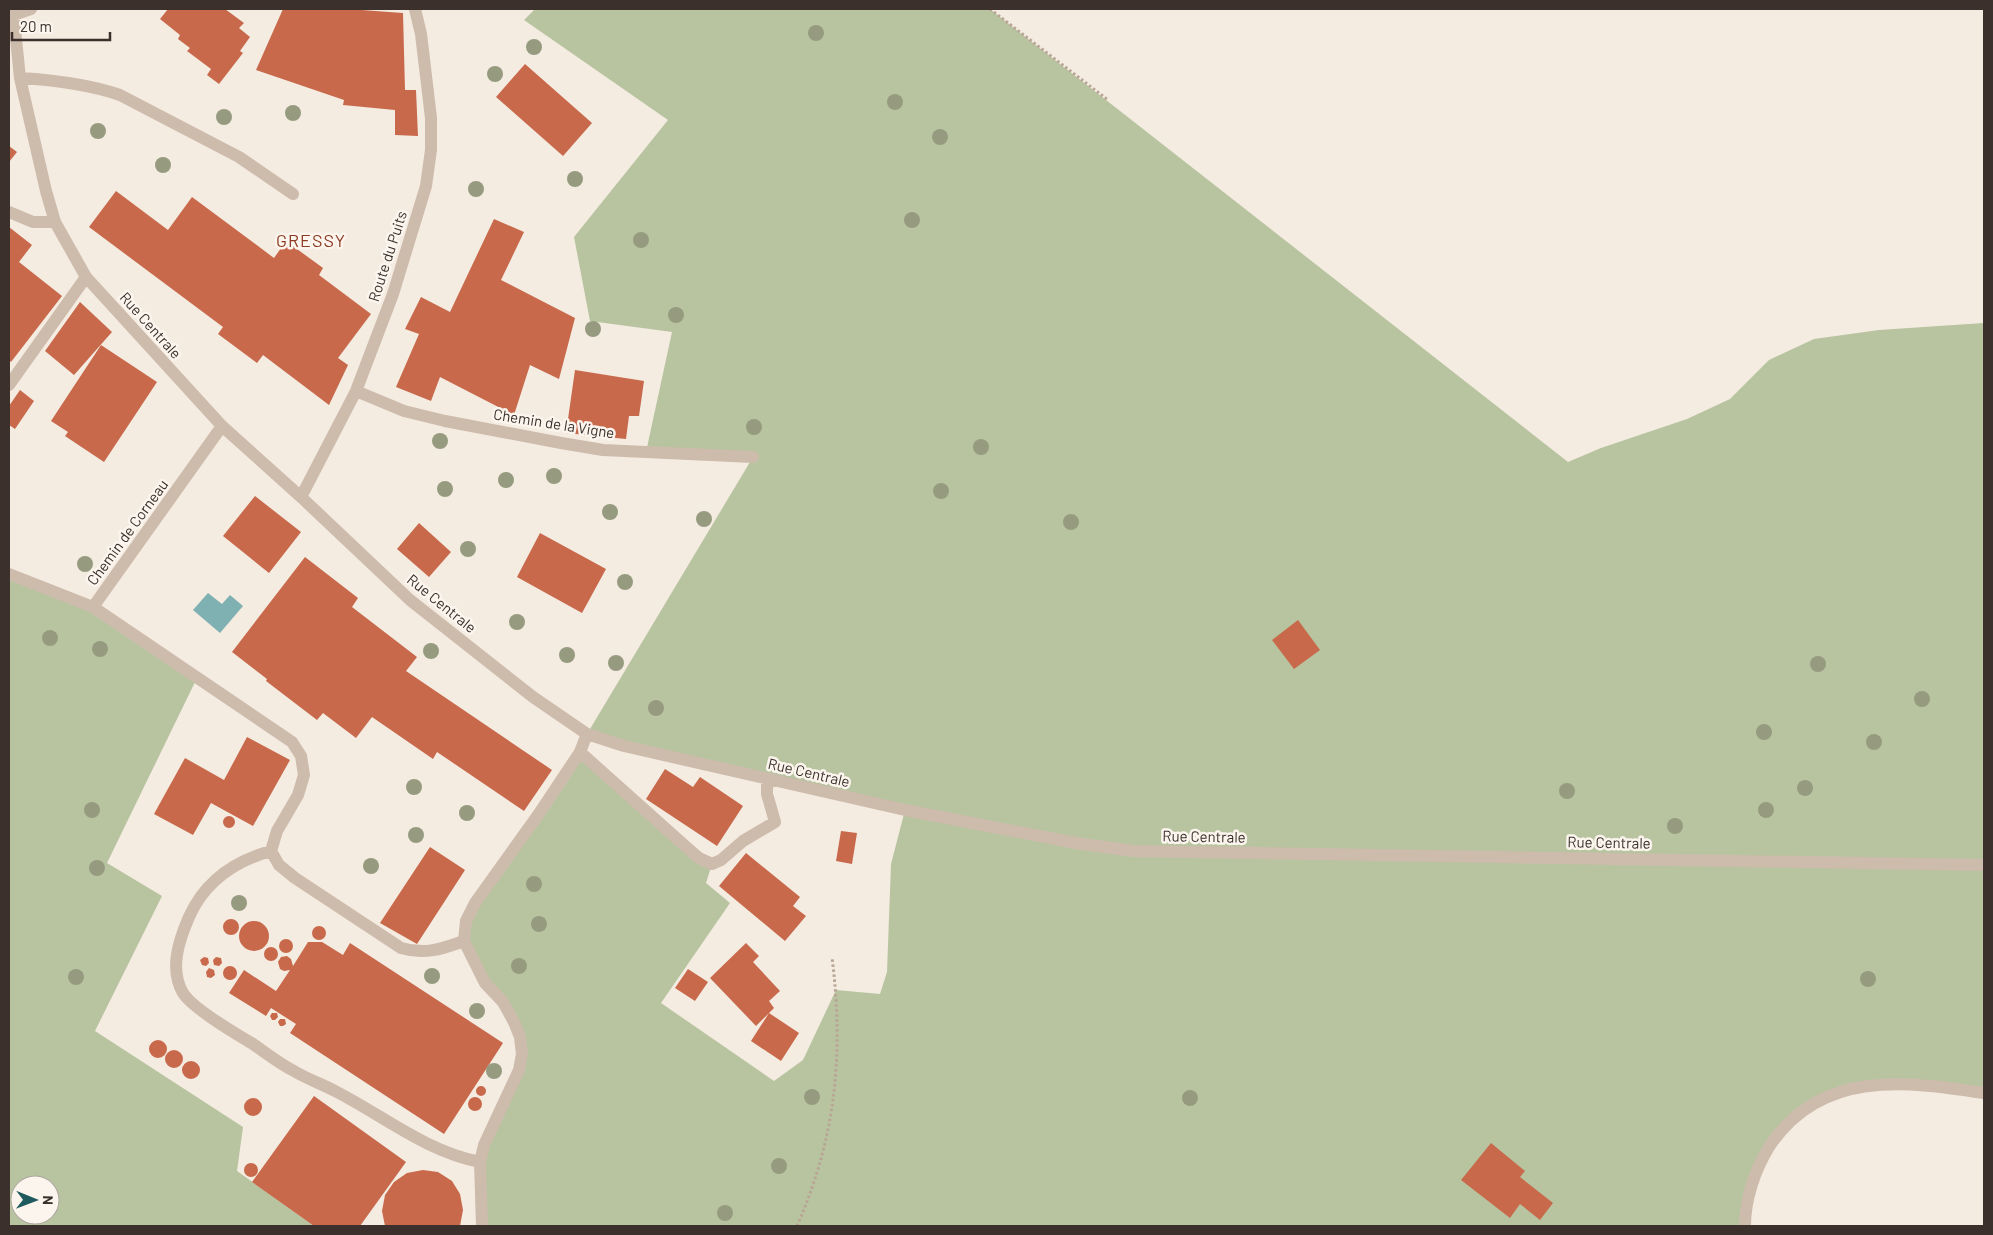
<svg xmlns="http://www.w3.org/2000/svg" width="1993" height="1235" font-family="Barlow,sans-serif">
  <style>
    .green { fill: #b8c4a0; fill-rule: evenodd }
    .water { fill: #7fb0b2 }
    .building { fill: #c8694b }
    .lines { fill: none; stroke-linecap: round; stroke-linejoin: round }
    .path { stroke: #b9a596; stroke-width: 3; stroke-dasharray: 2.5 2.5; stroke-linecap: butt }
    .minor { stroke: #cdbbac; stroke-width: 12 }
    .tree { fill: #969b7f }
    .labels { text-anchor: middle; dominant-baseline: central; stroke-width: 5; stroke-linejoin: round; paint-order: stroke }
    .street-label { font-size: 15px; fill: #3b302b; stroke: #fbf5ee }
    .quarter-label { font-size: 18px; letter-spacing: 1px; fill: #8c3b22; stroke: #fbf5ee }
  </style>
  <rect width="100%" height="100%" fill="#f4ebe1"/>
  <path class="green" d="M535 9H990L1568 462 1601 448 1687 419 1730 399 1769 360 1814 339 1879 330 1984 323V1093L1878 1084 1800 1113 1761 1161 1745 1226H482L480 1162 519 1070 520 1037 474 962 466 921 580 752 712 864 706 883 730 903 661 1003 774 1081 803 1060 836 990 880 994 887 972 891 864 905 810 587 734 753 457 646 452 672 332 590 321 574 237 668 120 524 20Z
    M9 574 93 607 197 678 107 863 162 896 95 1031 243 1127 237 1171 314 1226H9ZM20 1185H50V1215H20Z"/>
  <path class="water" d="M208 593 222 604 230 595 243 606 220 633 193 610Z"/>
  <path class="building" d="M168 9H225L244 23 239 28 250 37 240 51 243 53 219 84 207 75 211 69 187 51 190 48 178 39 180 35 160 19Z
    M283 9H348L403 13 405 90H416L418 136 395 135V110L343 105 344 100 256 70Z
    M525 64 592 123 563 156 496 97Z
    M9 146 17 152 9 162Z
    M116 191 168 230 192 197 274 258 286 241 323 268 319 275 371 314 338 358 348 365 329 405 263 355 257 363 218 334 223 327 89 227Z
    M494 219 524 232 501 280 575 318 559 379 530 365 514 415 440 377 431 401 396 387 419 334 405 329 421 297 450 312Z
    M9 227 32 245 19 262 62 296 11 362 9 360Z
    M80 302 112 332 74 375 45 351Z
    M101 345 157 382 104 462 65 436 68 432 51 421Z
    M575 370 644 381 639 416H629L626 439 566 433Z
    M20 390 34 401 15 429 9 425V406Z
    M255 496 301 532 269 573 223 536Z
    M419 523 451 552 429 577 397 549Z
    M540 533 606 569 582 613 517 577Z
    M305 557 358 598 352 607 417 657 406 671 552 770 524 811 437 752 433 759 372 717 356 738 323 713 317 720 266 681 267 679 232 652Z
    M1298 620 1320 650 1294 669 1272 640Z
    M247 737 290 760 253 826 211 803 193 835 154 814 185 758 224 780Z
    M665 769 693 787 700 777 743 806 717 846 646 799Z
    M223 822a6 6 0 1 1 12 0a6 6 0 1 1-12 0Z
    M841 831 857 833 852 864 836 861Z
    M430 847 465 870 417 944 380 923Z
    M746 853 800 897 793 906 806 916 785 941 719 886Z
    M223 927a8 8 0 1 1 16 0a8 8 0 1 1-16 0Z
    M239 936a15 15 0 1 1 30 0a15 15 0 1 1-30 0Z
    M312 933a7 7 0 1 1 14 0a7 7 0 1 1-14 0Z
    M279 946a7 7 0 1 1 14 0a7 7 0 1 1-14 0Z
    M308 942H322L343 955 350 943 503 1043 444 1134 290 1033 296 1024 271 1008 266 1016 229 993 244 970 276 991 290 970 284 971 280 969 278 962 281 957 287 956 291 959 293 966Z
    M746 943 759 956 753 962 780 991 769 1001 774 1008 769 1013 799 1033 781 1061 751 1041 769 1013 756 1026 710 978Z
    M264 954a7 7 0 1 1 14 0a7 7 0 1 1-14 0Z
    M204 957 208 958 209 963 206 966 202 965 200 960Z
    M216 957 221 958 222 963 219 966 214 965 213 960Z
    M223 973a7 7 0 1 1 14 0a7 7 0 1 1-14 0Z
    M209 968 214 970 215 975 211 978 207 977 206 972Z
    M688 969 708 982 695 1001 675 988Z
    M272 1013H277L278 1017 275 1020H272L270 1016Z
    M280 1019H285L286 1024 283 1026H280L278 1022Z
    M149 1049a9 9 0 1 1 18 0a9 9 0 1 1-18 0Z
    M165 1059a9 9 0 1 1 18 0a9 9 0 1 1-18 0Z
    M182 1070a9 9 0 1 1 18 0a9 9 0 1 1-18 0Z
    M476 1091a5 5 0 1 1 10 0a5 5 0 1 1-10 0Z
    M314 1096 406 1162 360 1226H314L252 1182Z
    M468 1104a7 7 0 1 1 14 0a7 7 0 1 1-14 0Z
    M244 1107a9 9 0 1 1 18 0a9 9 0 1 1-18 0Z
    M1491 1143 1525 1171 1520 1177 1553 1203 1540 1220 1520 1204 1510 1218 1461 1180Z
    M244 1170a7 7 0 1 1 14 0a7 7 0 1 1-14 0Z
    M423 1170 438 1172 452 1181 460 1194 463 1210 460 1226H385L382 1211 385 1195 394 1182 407 1173Z"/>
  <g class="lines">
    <path class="path" d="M990 9 1108 100
      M797 1226C836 1137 844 1054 832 957"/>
    <path class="minor" d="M13 9 20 78 46 191 55 222 86 277 222 426 301 497 410 600 533 697 587 734 624 746 905 810 1076 843 1133 851 1984 865
      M13 15 31 9
      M20 78C54 80 88 84 120 95L239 157 293 194
      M9 212 33 222H55
      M9 385 86 277
      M356 391 404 411 445 421 561 443 603 450 753 457
      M301 497 356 391 393 294 426 186 431 150V118L421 34 415 9
      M9 574 93 607 222 426
      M93 607 292 742 301 756 304 775 298 795 277 831 271 851
      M587 734 580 752 684 845 699 858 712 864 721 860 743 841 775 822 767 794V779
      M464 941 485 983 503 1002 514 1022 520 1037 522 1054 519 1070 484 1145 480 1162 482 1226
      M480 1162C425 1151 384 1116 335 1091 322 1084 307 1079 294 1071 280 1064 266 1053 253 1044 236 1034 192 1008 183 993 169 969 179 940 189 917 205 881 235 861 271 851L279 865 295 878 401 948C424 955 442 949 464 941L466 921 475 903 538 815 580 752
      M1745 1226C1745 1199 1755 1170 1769 1147 1820 1069 1905 1081 1984 1093"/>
  </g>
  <g class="tree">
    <circle cx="816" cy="33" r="8"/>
    <circle cx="534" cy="47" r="8"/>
    <circle cx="495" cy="74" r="8"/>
    <circle cx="895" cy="102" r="8"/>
    <circle cx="293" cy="113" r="8"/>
    <circle cx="224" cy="117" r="8"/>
    <circle cx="98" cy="131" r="8"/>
    <circle cx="940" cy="137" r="8"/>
    <circle cx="163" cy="165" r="8"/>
    <circle cx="575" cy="179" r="8"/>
    <circle cx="476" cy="189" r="8"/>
    <circle cx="912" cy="220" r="8"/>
    <circle cx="641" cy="240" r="8"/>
    <circle cx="676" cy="315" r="8"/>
    <circle cx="593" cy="329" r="8"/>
    <circle cx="754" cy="427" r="8"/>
    <circle cx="440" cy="441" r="8"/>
    <circle cx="981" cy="447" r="8"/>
    <circle cx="554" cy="476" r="8"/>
    <circle cx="506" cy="480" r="8"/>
    <circle cx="445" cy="489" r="8"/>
    <circle cx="941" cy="491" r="8"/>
    <circle cx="610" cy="512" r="8"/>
    <circle cx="704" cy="519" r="8"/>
    <circle cx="1071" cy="522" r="8"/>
    <circle cx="468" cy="549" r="8"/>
    <circle cx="85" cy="564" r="8"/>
    <circle cx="625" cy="582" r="8"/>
    <circle cx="517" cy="622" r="8"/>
    <circle cx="50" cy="638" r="8"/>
    <circle cx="100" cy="649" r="8"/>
    <circle cx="431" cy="651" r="8"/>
    <circle cx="567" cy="655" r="8"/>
    <circle cx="616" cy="663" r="8"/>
    <circle cx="1818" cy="664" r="8"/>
    <circle cx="1922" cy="699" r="8"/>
    <circle cx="656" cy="708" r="8"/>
    <circle cx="1764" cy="732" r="8"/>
    <circle cx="1874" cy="742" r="8"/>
    <circle cx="414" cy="787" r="8"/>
    <circle cx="1805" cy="788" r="8"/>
    <circle cx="1567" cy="791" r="8"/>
    <circle cx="92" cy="810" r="8"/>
    <circle cx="1766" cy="810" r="8"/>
    <circle cx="467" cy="813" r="8"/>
    <circle cx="1675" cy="826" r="8"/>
    <circle cx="416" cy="835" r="8"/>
    <circle cx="371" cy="866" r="8"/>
    <circle cx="97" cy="868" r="8"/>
    <circle cx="534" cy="884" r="8"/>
    <circle cx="239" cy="903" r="8"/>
    <circle cx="539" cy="924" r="8"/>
    <circle cx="519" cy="966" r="8"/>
    <circle cx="432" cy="976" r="8"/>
    <circle cx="76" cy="977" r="8"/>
    <circle cx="1868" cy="979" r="8"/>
    <circle cx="477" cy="1011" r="8"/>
    <circle cx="494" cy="1071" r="8"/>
    <circle cx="812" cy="1097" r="8"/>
    <circle cx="1190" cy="1098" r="8"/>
    <circle cx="779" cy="1166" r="8"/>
    <circle cx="725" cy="1213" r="8"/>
  </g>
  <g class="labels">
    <g class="street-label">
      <text transform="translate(387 256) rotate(-72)">Route du Puits</text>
      <text transform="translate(151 325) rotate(48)">Rue Centrale</text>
      <text transform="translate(554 423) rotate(9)">Chemin de la Vigne</text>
      <text transform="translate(127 532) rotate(-54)">Chemin de Corneau</text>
      <text transform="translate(442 603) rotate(39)">Rue Centrale</text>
      <text transform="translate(809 772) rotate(13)">Rue Centrale</text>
      <text transform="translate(1204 836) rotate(1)">Rue Centrale</text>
      <text transform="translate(1609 842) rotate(1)">Rue Centrale</text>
    </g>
    <g class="quarter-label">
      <text x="311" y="240">GRESSY</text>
    </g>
  </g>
  <rect width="1993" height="1235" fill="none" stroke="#3b302b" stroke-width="20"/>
  <g transform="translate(35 1200) rotate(91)"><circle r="24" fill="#fbf5ee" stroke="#aea6a0"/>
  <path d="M0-4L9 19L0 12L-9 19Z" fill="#1f5a5e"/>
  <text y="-8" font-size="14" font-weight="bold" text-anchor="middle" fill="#3b302b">N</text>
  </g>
  <path d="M12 32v8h98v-8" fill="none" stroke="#3b302b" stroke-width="2.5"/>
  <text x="20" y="32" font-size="15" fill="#3b302b" stroke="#fbf5ee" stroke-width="4" paint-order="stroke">20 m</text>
</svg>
